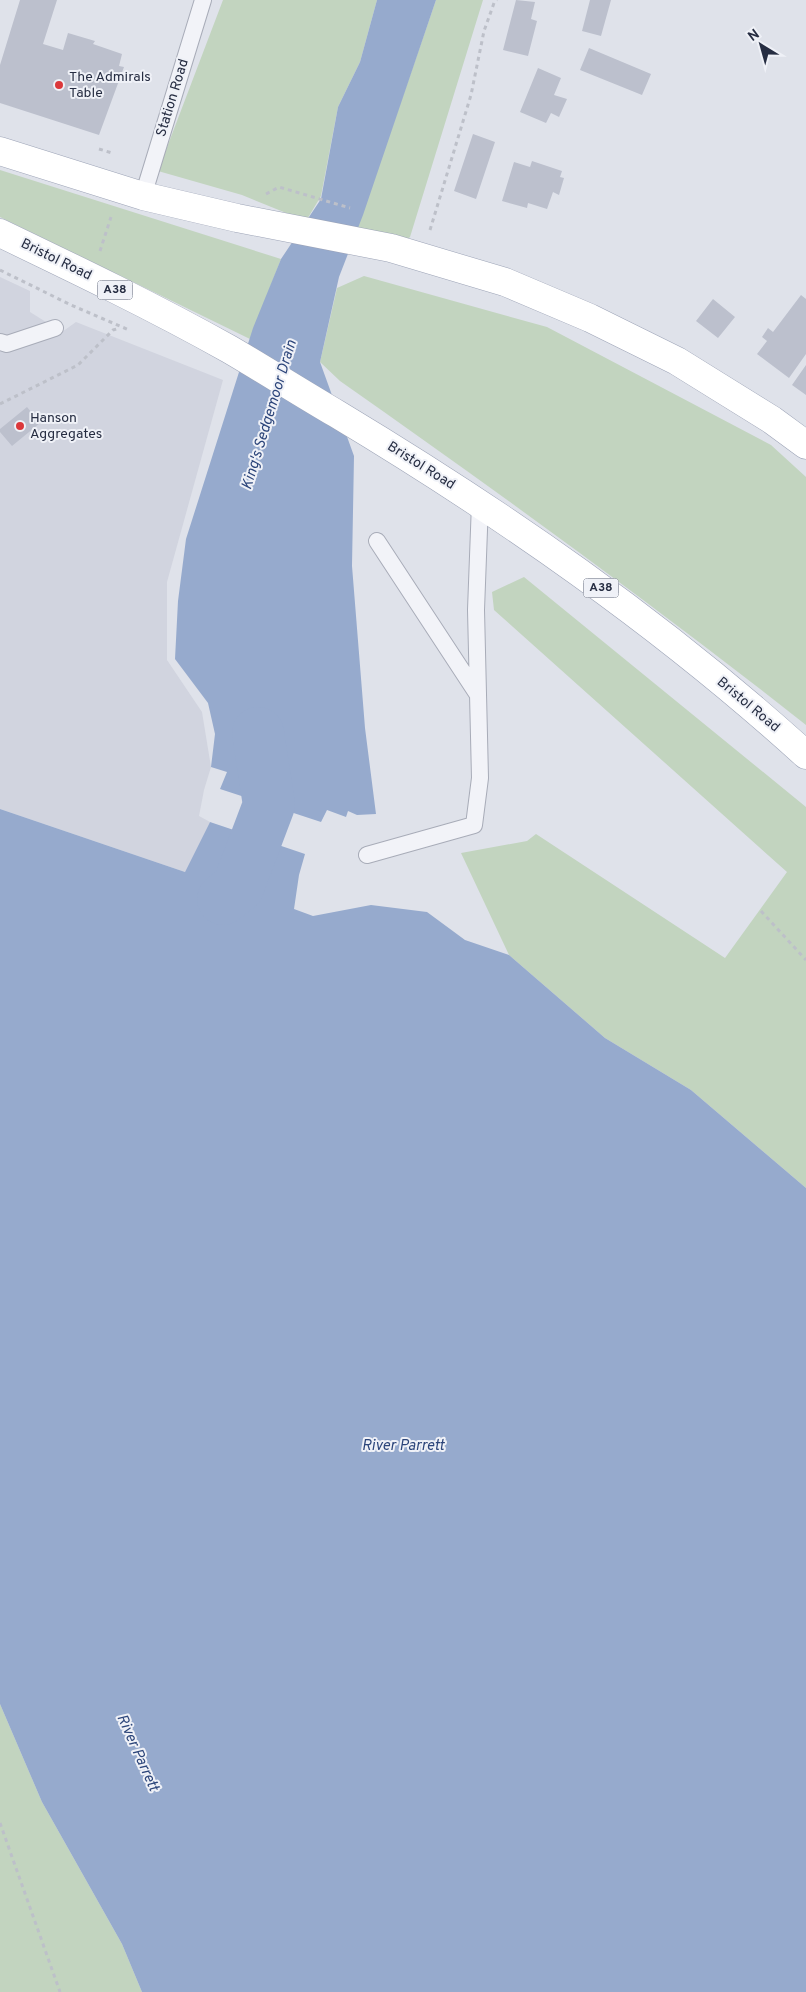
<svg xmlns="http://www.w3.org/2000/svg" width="806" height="1992" font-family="Overpass,sans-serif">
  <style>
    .built { fill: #d1d4df }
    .green { fill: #c2d4bf }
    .water { fill: #96aacd }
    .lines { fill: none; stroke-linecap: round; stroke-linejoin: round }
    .river { stroke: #96aacd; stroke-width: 52 }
    .building { fill: #bcc0cd }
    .lane-casing { stroke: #a8acb8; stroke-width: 18 }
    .primary-casing { stroke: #9da4b7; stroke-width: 29 }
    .path { stroke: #bdc0c9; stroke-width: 3; stroke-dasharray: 4 4; stroke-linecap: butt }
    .lane { stroke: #f2f3f8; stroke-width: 16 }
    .primary { stroke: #fff; stroke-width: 28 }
    .poi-dot { fill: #db383b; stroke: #eff1f7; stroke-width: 2 }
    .labels { text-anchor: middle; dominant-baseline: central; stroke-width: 4; stroke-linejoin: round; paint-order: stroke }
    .shield { fill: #eff1f7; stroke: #626878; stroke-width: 1 }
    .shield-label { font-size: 12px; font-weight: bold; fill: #262d42 }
    .poi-label { font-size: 14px; fill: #262d42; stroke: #eff1f7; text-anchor: start }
    .street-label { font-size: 14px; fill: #262d42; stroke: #eff1f7 }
    .water-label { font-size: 15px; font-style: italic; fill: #2c457a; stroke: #eff1f7 }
  </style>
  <rect width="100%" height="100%" fill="#dfe2ea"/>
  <path class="built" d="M0 277 30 291V312L62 332 76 322 223 380 167 582V660L202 712 211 767 204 790 199 816 210 822 185 872 0 809Z"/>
  <path class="green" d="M223 0H377L360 62 338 107 321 196 306 221 242 195 158 171Z
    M436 0H483L410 237 402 244 356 232Z
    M0 170 281 259 250 339 0 217Z
    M364 276 547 327 771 445 806 477V725C654 605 498 492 340 381L320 362 337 288Z
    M524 577 806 807V1188L691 1090 605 1038 509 955 461 853 527 841 536 834 725 958 787 872 494 610 492 592Z
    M0 1704 42 1802 122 1944 142 1992H0Z"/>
  <path class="water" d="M377 0H436L363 215 339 277 320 362 354 456 352 566 365 728 376 814 357 815 348 811 346 817 327 810 321 822 220 789 227 772 211 767 215 734 208 703 175 659 178 601 186 539 253 328 281 259 321 199 338 107 360 62Z
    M0 809 185 872 210 822 305 854 299 875 294 909 313 916 371 905 427 912 465 940 509 955 605 1038 691 1090 806 1188V1992H142L122 1944 42 1802 0 1704Z"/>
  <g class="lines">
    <path class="river" d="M223 899 238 887 269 805 258 733"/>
  </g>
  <path class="building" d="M20 0H57L43 44 63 50 68 33 95 41 93 44 122 54 119 66 124 67 99 135 0 103V65Z
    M516 0 535 2 531 19 537 21 528 56 503 50Z
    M590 0H611L601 36 582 31Z
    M589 48 651 74 642 95 580 70Z
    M538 68 561 78 554 95 567 99 559 117 551 113 546 123 520 112Z
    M473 134 495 142 476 199 454 191Z
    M532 161 562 171 560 177 564 178 559 195 553 192 547 209 528 203 527 208 502 201 514 162 530 167Z
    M801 295 806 299V354L789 378 757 354 767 341 762 337 768 328 773 332Z
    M713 299 735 317 718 338 696 321Z
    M806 365V395L792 385Z
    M27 407 40 423 12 446 0 432V429Z"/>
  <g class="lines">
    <g class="lane-casing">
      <path id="lane" d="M143 196 203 0
        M0 342 7 344 55 328
        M377 541 478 695
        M367 855 474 825 480 778 476 610 480 503"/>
    </g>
    <g class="primary-casing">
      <path id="primary" d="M0 151 143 196 237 218 391 248 505 282 590 318 677 361 772 420 806 445
        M0 233C77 270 154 307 229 349 265 370 301 393 337 414 503 514 662 624 806 755"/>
    </g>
    <path class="path" d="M99 149 112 153
      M266 194 279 187 350 208
      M430 230 471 95 484 31 494 3 497 0
      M100 251 111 217
      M0 270 71 305 129 330
      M0 404 78 365 113 330 120 328
      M761 911 806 960
      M0 1823 60 1992"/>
    <use href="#lane" class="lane"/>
    <use href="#primary" class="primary"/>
  </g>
  <g class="poi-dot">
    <circle cx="59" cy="85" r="5"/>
    <circle cx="20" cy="426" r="5"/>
  </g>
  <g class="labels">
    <g class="shield">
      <rect x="97.5" y="280.5" width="35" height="19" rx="4"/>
      <rect x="583.5" y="578.5" width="35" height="19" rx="4"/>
    </g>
    <g class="shield-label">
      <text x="115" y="290">A38</text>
      <text x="601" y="588">A38</text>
    </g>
    <g class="poi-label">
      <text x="69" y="77">The Admirals<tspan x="69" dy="16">Table</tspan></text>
      <text x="30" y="418">Hanson<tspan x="30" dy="16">Aggregates</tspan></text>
    </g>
    <g class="street-label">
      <text transform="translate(173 98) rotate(-73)">Station Road</text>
      <text transform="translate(56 260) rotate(26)">Bristol Road</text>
      <text transform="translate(421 466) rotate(32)">Bristol Road</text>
      <text transform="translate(748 705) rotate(40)">Bristol Road</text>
    </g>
    <g class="water-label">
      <text transform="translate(270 415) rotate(-73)">King's Sedgemoor Drain</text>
      <text x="403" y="1446">River Parrett</text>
      <text transform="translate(137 1753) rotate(66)">River Parrett</text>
    </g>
  </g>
  <g transform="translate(761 45) rotate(323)" stroke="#eff1f7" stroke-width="4" paint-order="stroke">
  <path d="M0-4L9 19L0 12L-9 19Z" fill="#262d42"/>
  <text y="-8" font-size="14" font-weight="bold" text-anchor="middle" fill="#262d42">N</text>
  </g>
</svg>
